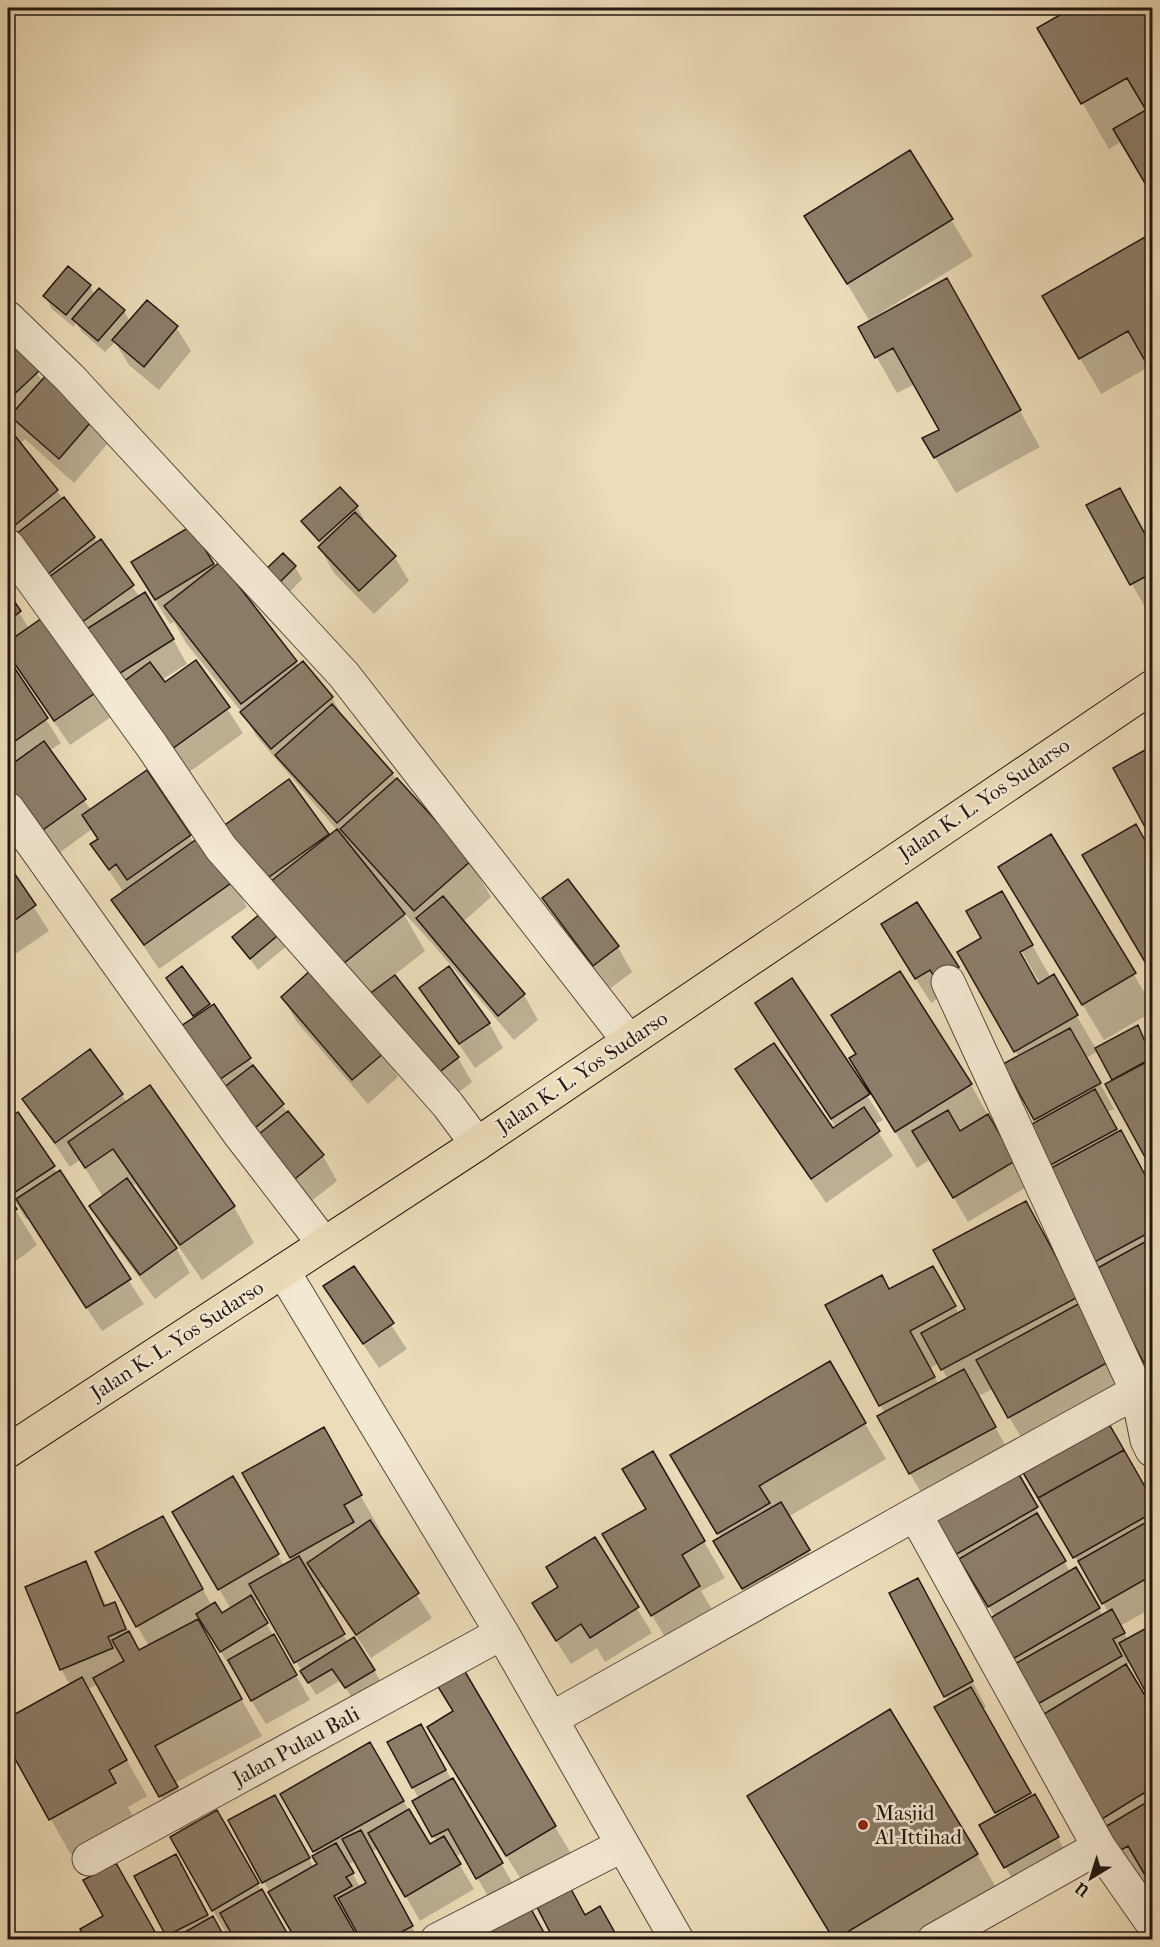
<svg xmlns="http://www.w3.org/2000/svg" width="1160" height="1947" font-family="'IM FELL French Canon',serif">
  <style>
    .shadow { fill: #0003; fill-rule: evenodd }
    .building { fill: #8c7d69; stroke: #231712; stroke-width: 1.5 }
    .lines { fill: none; stroke-linecap: round; stroke-linejoin: round }
    .minor-casing { stroke: #55483c; stroke-width: 35 }
    .trunk-casing { stroke: #231712; stroke-width: 35 }
    .minor { stroke: #f3e8d2; stroke-width: 33 }
    .trunk { stroke: #ecdcb9; stroke-width: 33 }
    .poi-dot { fill: #8f2418; stroke: #f3e8d2; stroke-width: 2 }
    .labels { text-anchor: middle; dominant-baseline: central; stroke-width: 5; stroke-linejoin: round; paint-order: stroke }
    .street-label { font-size: 21px; fill: #231712; stroke: #f3e8d2 }
    .poi-label { font-size: 21px; fill: #231712; stroke: #f3e8d2; text-anchor: start }
  </style>
  <rect width="100%" height="100%" fill="#ecdcb9"/>
  <filter id="stains"><feTurbulence type="fractalNoise" baseFrequency=".00333" numOctaves="4"/><feColorMatrix values="0 0 0 0 .2 0 0 0 0 .09 0 0 0 0 .02 0 0 0 .5 -.17"/></filter>
  <radialGradient id="worn" r=".72"><stop offset=".6" stop-color="#630" stop-opacity="0"/><stop offset="1" stop-color="#630" stop-opacity=".3"/></radialGradient>
  <path class="shadow" d="M1075 8H1152V194L1122 141 1109 149 1039 28Z
    M910 152 973 256 869 320 806 216Z
    M1152 235V370L1150 366 1101 394 1044 297Z
    M90 286 95 295 124 311 130 322 176 327 191 351 159 390 129 365 115 342 105 352 81 331 76 323 74 327 52 309 45 296Z
    M967 316 1040 447 956 493 924 439 941 430 915 384 897 393 860 328Z
    M8 340 43 381 110 441 74 483 25 439 20 444 173 639 187 664 161 680 165 684 196 662 243 733 188 773 8 537Z
    M1088 506 1134 514 1152 549V606L1146 609Z
    M357 507 364 519 361 521 394 556 409 581 374 614 334 573 320 548 322 546 303 521Z
    M190 528 215 568 299 666 303 663 332 698 345 721 470 861 491 897 463 922 524 995 538 1020 514 1040 431 942 402 911 425 951 393 976 458 1058 472 1082 444 1104 238 852 289 781 328 837 337 830 257 737 244 715 186 643 174 622 170 624 147 587Z
    M295 567 302 579 286 596 273 583Z
    M8 594 29 629 49 615 114 715 70 745 8 655Z
    M8 660 61 743 49 751 91 810 147 772 194 843 233 882 247 907 159 969 113 900 124 893 92 845 98 840 92 829 55 856 8 789Z
    M1152 748V837L1115 769Z
    M1135 826 1152 856V973L1084 855Z
    M1051 836 1152 1005V1012L1104 1040 1021 903Z
    M8 867 49 931 8 959Z
    M567 881 618 947 632 972 608 990 559 923 544 898Z
    M1002 893 1051 978 1054 977 1096 1049 1137 1027 1152 1055V1166L1107 1085 1114 1081 1098 1051 1086 1058 1114 1109 1107 1112 1152 1188V1375L1044 1173 1037 1123 1005 1065 1019 1057 959 952 983 938ZM1018 945 1041 985H1038L1015 946Z
    M265 912 289 944 258 970 234 937Z
    M897 949 957 968 972 993 952 1005 945 993 931 1003Z
    M900 973 971 1085 1028 1186 968 1222 931 1159 917 1168 851 1058 856 1055 833 1015Z
    M168 979 209 1005 288 1113 323 1156 337 1181 305 1206 234 1117 195 1019Z
    M792 980 883 1120 874 1125 893 1156 826 1203 737 1070 832 1130 836 1128 757 1004Z
    M421 988 489 1023 503 1048 475 1068Z
    M283 998 384 1053 398 1077 368 1104 297 1022Z
    M121 1094 127 1103 234 1207 254 1243 202 1280 135 1184 131 1187 176 1248 190 1273 155 1299 105 1231 91 1206 103 1197 80 1160 70 1167 24 1099Z
    M8 1117 53 1167 144 1304 102 1331 28 1218 26 1219 8 1191Z
    M8 1198 37 1245 8 1267Z
    M1026 1203 1132 1397 1030 1453 993 1389 978 1396 1009 1452 924 1498 910 1473 885 1414 827 1306 889 1291 933 1268 959 1314 967 1310ZM939 1363 948 1380 939 1385 930 1368Z
    M353 1268 407 1349 379 1368 325 1287Z
    M829 1363 886 1459 788 1517 823 1576 757 1613 715 1542 721 1538 692 1491Z
    M1105 1419 1152 1502V1608L1120 1626 1128 1640 1152 1627V1701L1131 1662 1126 1665 1152 1710V1884L1150 1881 1141 1886 1062 1754 1044 1733 995 1617 936 1519 1017 1473 1070 1572 1075 1569 1103 1616 1109 1613 1021 1467Z
    M323 1429 381 1532 377 1534 432 1618 371 1658 323 1587 317 1590 348 1643 374 1670 381 1682 353 1700 341 1680 316 1695 259 1599 254 1602 310 1700 266 1724 202 1622 199 1624 262 1736 175 1783 197 1823 217 1812 290 1940 233 1932 227 1935 172 1838 181 1833 99 1684 87 1689 147 1796 128 1807 135 1820 71 1855 8 1743V1720L70 1685 61 1669 85 1563 107 1607 115 1604 139 1652 149 1646 137 1626 175 1540 212 1606 221 1615 231 1609 188 1537 233 1478 284 1566 293 1561 244 1473Z
    M653 1453 725 1578 701 1591 720 1623 673 1651 605 1535 648 1510Z
    M594 1539 652 1633 605 1662 597 1648 571 1664 548 1628 560 1588Z
    M891 1593 932 1605 986 1707 982 1709 1072 1862 1020 1892 981 1825 998 1816 936 1708 948 1701Z
    M463 1672 576 1862 528 1891 449 1763 454 1712Z
    M389 1743 435 1751 516 1889 492 1903 463 1853 455 1857 474 1889 420 1921 378 1848 372 1852 419 1940H363L352 1919 347 1922 278 1907 230 1820 289 1821 314 1868 319 1865 317 1855 282 1795 370 1744 430 1846 437 1842 414 1802 419 1799ZM355 1861 368 1883 360 1887 348 1865Z
    M977 1854 1003 1900 938 1940H835Z
    M136 1877 189 1881 210 1920 225 1940H169Z"/>
  <path class="building" d="M1072 8H1152V181L1146 185 1113 129 1146 110 1127 78 1081 104 1037 28Z
    M910 150 953 219 847 284 804 216Z
    M1152 233V373L1128 331 1079 359 1042 296Z
    M68 266 91 285 66 315 43 296Z
    M947 278 1021 410 934 458 922 438 939 430 893 348 875 358 858 327Z
    M99 288 125 310 98 341 72 319Z
    M147 300 178 326 144 367 112 340Z
    M8 337 39 371 8 400Z
    M48 373 97 415 59 459 10 416Z
    M8 427 58 490 8 531Z
    M340 487 358 506 319 541 301 521Z
    M1120 488 1152 547V573L1130 585 1086 505Z
    M64 497 95 537 43 578 11 538Z
    M355 512 396 556 359 591 318 547Z
    M191 526 214 564 155 600 131 562Z
    M101 539 134 585 78 625 45 580Z
    M283 553 296 566 278 584 264 571Z
    M220 562 297 661 241 704 164 606Z
    M8 592 21 611 8 621Z
    M145 592 174 639 114 677 85 630Z
    M49 613 101 689 54 721 8 654V642Z
    M8 658 48 718 8 746Z
    M196 660 230 707 172 749 123 682 150 662 165 682Z
    M303 661 333 697 271 749 240 712Z
    M332 704 393 773 337 823 275 755Z
    M44 741 86 799 40 832 8 789V767Z
    M1152 746V840L1113 768Z
    M147 770 191 835 127 880 116 864 109 870 90 844 98 839 82 815Z
    M397 778 472 860 414 911 340 829Z
    M289 779 329 834 262 882 222 827Z
    M1136 824 1152 853V958L1145 962 1082 855Z
    M337 829 405 914 333 972 265 886Z
    M1051 834 1136 973 1082 1005 998 867Z
    M201 836 234 881 144 945 111 900Z
    M8 864 36 905 8 925Z
    M568 879 619 946 593 966 542 898Z
    M1002 891 1033 945 1020 952 1038 984 1054 974 1078 1015 1014 1052 957 952 981 938 966 911Z
    M443 896 525 994 498 1016 416 918Z
    M917 902 959 967 937 981 930 970 915 979 881 924Z
    M266 909 283 931 250 959 232 937Z
    M182 966 210 1004 193 1016 166 978Z
    M449 966 490 1023 459 1044 419 988Z
    M312 969 385 1052 352 1080 281 997Z
    M900 971 972 1084 895 1132 849 1058 856 1054 831 1015Z
    M395 975 459 1057 429 1080 364 998Z
    M792 978 870 1094 831 1119 755 1003Z
    M214 1004 251 1058 213 1084 175 1030Z
    M1138 1025 1152 1058 1112 1080 1095 1048Z
    M1070 1028 1101 1083 1034 1120 1003 1064Z
    M774 1043 833 1128 864 1107 880 1131 811 1179 735 1069Z
    M90 1049 123 1094 55 1143 22 1099Z
    M1152 1059V1170L1105 1084Z
    M253 1065 284 1104 250 1132 218 1092Z
    M150 1085 235 1206 180 1245 113 1149 85 1168 68 1142Z
    M1095 1089 1117 1129 1045 1168 1023 1129Z
    M948 1110 960 1131 988 1114 1015 1161 953 1198 912 1131Z
    M288 1111 324 1155 290 1183 254 1138Z
    M18 1112 55 1166 11 1195 8 1190V1119Z
    M1121 1130 1152 1188V1231L1091 1264 1042 1173Z
    M60 1170 131 1279 86 1308 16 1199Z
    M127 1178 177 1248 140 1275 89 1206Z
    M8 1195 17 1209 8 1216Z
    M1026 1201 1078 1297 941 1370 921 1333 965 1309 933 1250Z
    M1152 1238V1358L1144 1363 1094 1270Z
    M354 1266 394 1323 363 1344 323 1286Z
    M933 1266 956 1306 910 1331 935 1377 879 1406 825 1305 882 1275 889 1289Z
    M1080 1303 1112 1360 1008 1418 976 1360Z
    M830 1361 866 1423 759 1486 770 1503 717 1534 670 1455Z
    M964 1369 996 1427 909 1474 877 1416Z
    M1105 1417 1124 1450 1038 1498 1019 1466Z
    M324 1427 362 1495 344 1505 354 1522 290 1558 242 1473Z
    M1124 1450 1152 1499V1513L1073 1558 1038 1498Z
    M653 1451 705 1541 682 1555 700 1586 651 1616 602 1534 646 1509 622 1469Z
    M1017 1471 1038 1507 955 1555 934 1519Z
    M233 1476 279 1554 218 1590 172 1512Z
    M781 1502 810 1550 742 1589 713 1541Z
    M1037 1513 1066 1561 988 1607 959 1559Z
    M163 1516 203 1589 136 1627 95 1552Z
    M1152 1519V1583L1149 1577 1102 1604 1078 1561Z
    M370 1520 419 1593 356 1635 307 1563Z
    M595 1537 639 1607 590 1638 581 1624 556 1641 532 1603 558 1587 546 1567Z
    M299 1556 345 1634 294 1663 249 1584Z
    M86 1561 104 1606 115 1602 126 1629 108 1637 113 1648 60 1670 25 1587Z
    M1076 1567 1100 1608 1011 1660 987 1620Z
    M918 1578 973 1681 944 1697 889 1593Z
    M251 1595 268 1623 220 1652 196 1614 215 1602 222 1613Z
    M1112 1609 1125 1633 1113 1639 1122 1656 1029 1709 1006 1669Z
    M198 1619 242 1699 155 1746 178 1787 159 1797 93 1678 124 1661 112 1640 129 1631 139 1650Z
    M1152 1625V1704L1119 1643Z
    M274 1634 297 1675 251 1701 228 1660Z
    M354 1637 375 1670 345 1688 332 1669 308 1683 300 1671Z
    M1126 1664 1152 1707V1788L1102 1819 1039 1717Z
    M464 1670 556 1826 506 1856 427 1727 453 1711 437 1685Z
    M82 1677 127 1760 109 1770 116 1783 49 1820 8 1746V1718Z
    M971 1687 1031 1793 995 1813 934 1707Z
    M890 1709 978 1854 834 1940 747 1796Z
    M421 1724 446 1770 412 1788 387 1742Z
    M370 1742 404 1801 313 1852 280 1794Z
    M453 1778 503 1863 476 1879 448 1829 432 1837 412 1801Z
    M1035 1794 1059 1837 1004 1868 979 1825Z
    M275 1795 310 1858 262 1883 228 1820Z
    M1152 1799V1887L1128 1846 1119 1851 1105 1827Z
    M409 1809 430 1844 444 1836 461 1864 405 1897 368 1833Z
    M217 1810 259 1883 212 1911 170 1837Z
    M361 1830 413 1926 386 1940H361L338 1898 366 1883 342 1839Z
    M336 1843 354 1873 346 1877 352 1886 334 1896 359 1940H296L268 1892 317 1864 312 1856Z
    M176 1854 208 1915 166 1936 134 1876Z
    M116 1863 159 1939 86 1940 80 1929 103 1916 83 1880Z
    M262 1889 291 1940H235L220 1913Z
    M571 1889 585 1915 600 1906 619 1940H554L537 1907Z
    M525 1898 548 1940H484L476 1924Z
    M213 1916 226 1940H171Z"/>
  <g class="lines">
    <g class="minor-casing">
      <path id="minor" d="M8 318 70 378 344 675 629 1041
        M8 546 152 746 221 848 448 1105 477 1144
        M8 809 238 1132 324 1244
        M948 982 1137 1391 1147 1440 1152 1450
        M283 1271 502 1633 677 1940
        M915 1514 1099 1847 1152 1923
        M551 1719 915 1514 1152 1383
        M89 1859 502 1633
        M437 1940 623 1845
        M934 1940 1099 1847"/>
    </g>
    <g class="trunk-casing">
      <path id="trunk" d="M8 1451 477 1144 1152 687"/>
    </g>
    <use href="#minor" class="minor"/>
    <use href="#trunk" class="trunk"/>
  </g>
  <circle class="poi-dot" cx="863" cy="1825" r="6"/>
  <g class="labels">
    <g class="street-label">
      <text transform="translate(984 799) rotate(-34)">Jalan K. L. Yos Sudarso</text>
      <text transform="translate(582 1072) rotate(-34)">Jalan K. L. Yos Sudarso</text>
      <text transform="translate(177 1340) rotate(-33)">Jalan K. L. Yos Sudarso</text>
      <text transform="translate(296 1746) rotate(-29)">Jalan Pulau Bali</text>
    </g>
    <g class="poi-label">
      <text x="875" y="1813">Masjid<tspan x="875" dy="24">Al-Ittihad</tspan></text>
    </g>
  </g>
  <rect width="1160" height="1947" fill="none" stroke="#ecdcb9" stroke-width="30"/>
  <rect x="9" y="9" width="1142" height="1929" fill="none" stroke="#231712" stroke-width="3"/>
  <rect x="15" y="15" width="1130" height="1917" fill="none" stroke="#231712" stroke-width="1.5"/>
  <g transform="translate(1091 1878) rotate(218)" stroke="#f3e8d2" stroke-width="4.5" paint-order="stroke">
  <path d="M0-4.5L10 22L0 15L-10 22Z" fill="#231712"/>
  <text y="-9" font-size="16" font-weight="bold" text-anchor="middle" fill="#231712">U</text>
  </g>
  <rect width="100%" height="100%" filter="url(#stains)"/>
  <rect width="100%" height="100%" fill="url(#worn)"/>
</svg>
